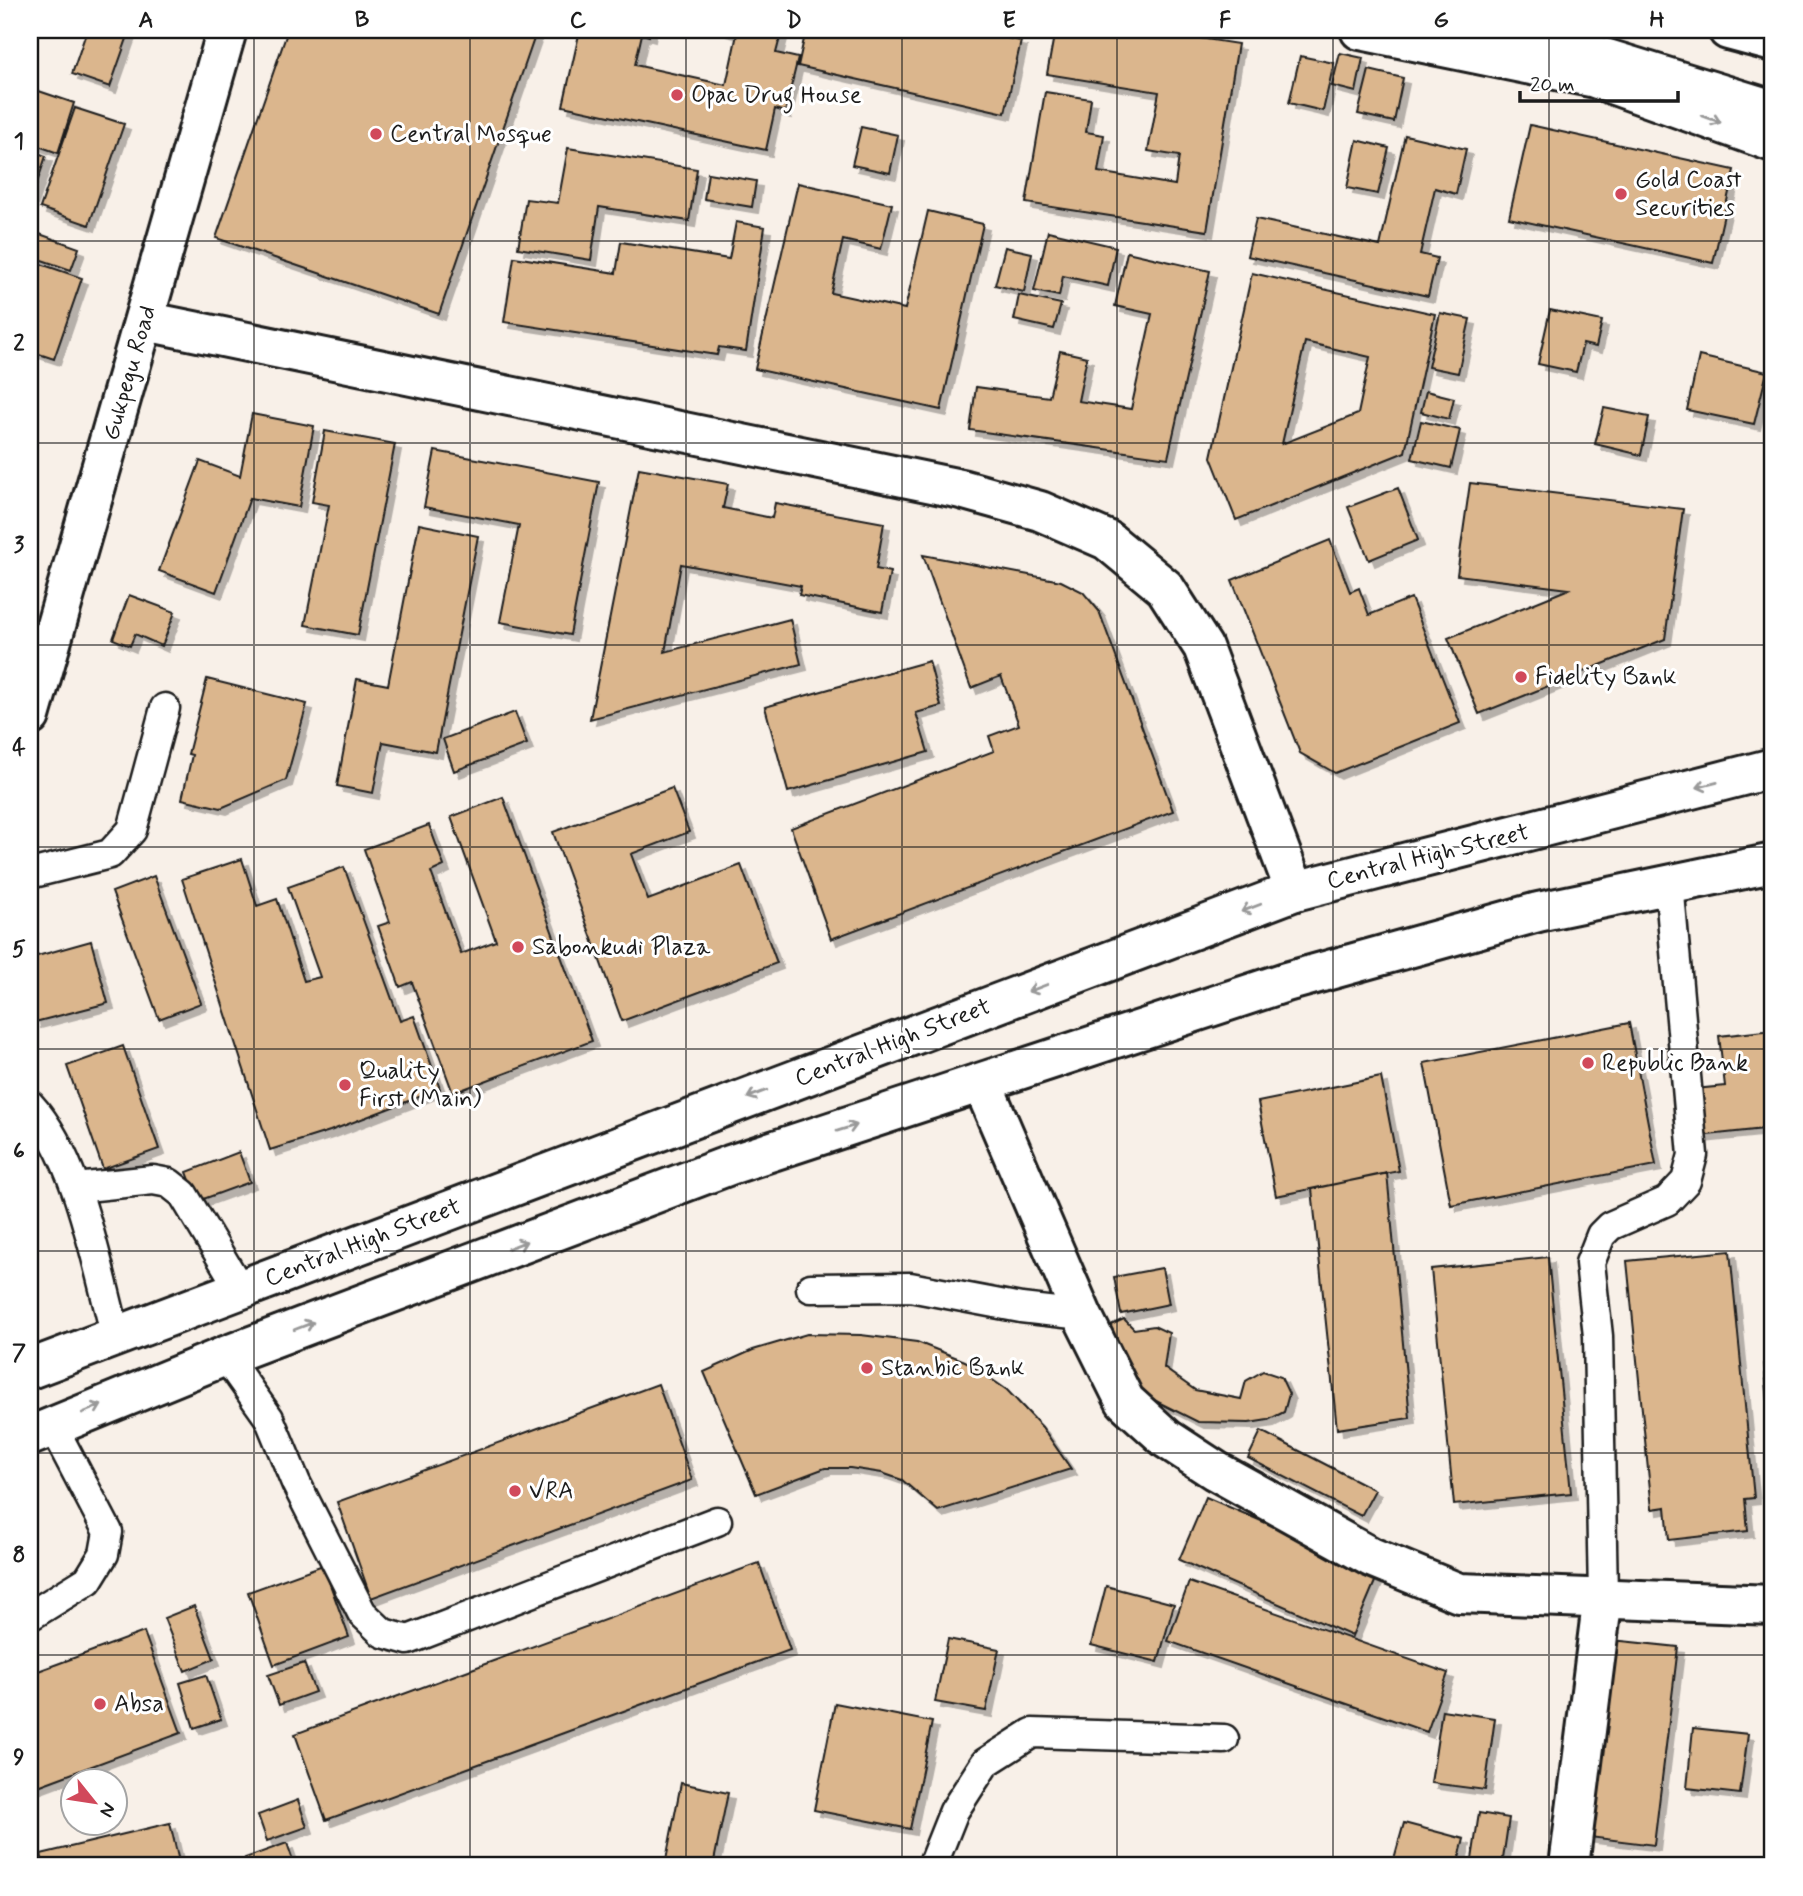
<svg xmlns="http://www.w3.org/2000/svg" width="1803" height="1896" font-family="Mynerve,sans-serif">
  <style>
    .building { fill: #dbb68d; stroke: #1c1c1c; stroke-width: 2; fill-rule: evenodd; filter: url(#shadow) }
    .lines { fill: none; stroke-linecap: round; stroke-linejoin: round }
    .service-casing { stroke: #1c1c1c; stroke-width: 33 }
    .minor-casing { stroke: #1c1c1c; stroke-width: 44 }
    .tertiary-casing { stroke: #1c1c1c; stroke-width: 44 }
    .primary-casing { stroke: #1c1c1c; stroke-width: 44 }
    .trunk-casing { stroke: #1c1c1c; stroke-width: 44 }
    .service { stroke: #fff; stroke-width: 28 }
    .minor { stroke: #fff; stroke-width: 38 }
    .tertiary { stroke: #fff; stroke-width: 38 }
    .primary { stroke: #fff; stroke-width: 38 }
    .trunk { stroke: #fff; stroke-width: 38 }
    .oneway { stroke: #999 }
    .grid { fill: none; stroke: #1c1c1c; stroke-width: 2; stroke-opacity: 0.55 }
    .poi-dot { fill: #d1495b; stroke: #fff; stroke-width: 2.5 }
    .labels { text-anchor: middle; dominant-baseline: central; stroke-width: 6; stroke-linejoin: round; paint-order: stroke }
    .poi-label { font-size: 24px; fill: #1c1c1c; stroke: #fff; text-anchor: start }
    .street-label { font-size: 24px; fill: #1c1c1c; stroke: #fff }
    .neatline { fill: none; stroke: #1c1c1c; stroke-width: 2.5 }
    .grid-label { font-size: 23px; text-anchor: middle; font-weight: bold; fill: #1c1c1c }
  </style>
  <defs>
    <filter id="shadow"><feDropShadow dx="6" dy="6" stdDeviation="0" flood-color="#0004"/></filter>
  </defs>
  <rect width="100%" height="100%" fill="#f8f0e8"/>
  <filter id="ink" filterUnits="userSpaceOnUse"><feTurbulence type="fractalNoise" baseFrequency=".0143" numOctaves="2"/><feDisplacementMap in="SourceGraphic" scale="14" xChannelSelector="R" yChannelSelector="G"/><feConvolveMatrix kernelMatrix="1 2 1 2 8 2 1 2 1" color-interpolation-filters="sRGB"/></filter>
  <g filter="url(#ink)">
    <path class="building" d="M87 30H130L110 87 72 74Z
      M288 30H537L439 314 216 238Z
      M580 30H650L649 36 642 34 635 65 726 85 737 34 720 30H782L776 53 798 58 785 112 775 109 766 150 563 106Z
      M806 30H970L1021 41 1005 113 798 66Z
      M1055 30H1149L1238 44 1207 231 1026 203 1045 92 1091 99 1086 132 1104 135 1098 172 1175 185 1179 156 1148 151 1159 92 1047 74Z
      M1340 53 1363 58 1356 92 1332 86Z
      M1300 56 1334 63 1323 111 1289 103Z
      M1369 70 1403 78 1394 122 1358 114Z
      M30 88 74 103 58 153 30 143Z
      M75 108 124 124 89 225 40 208Z
      M1530 125 1734 170 1713 263 1509 218Z
      M861 127 898 135 890 173 852 165Z
      M1405 135 1466 149 1456 194 1435 188 1420 254 1437 258 1428 296 1247 256 1256 219 1380 246Z
      M1357 140 1389 148 1378 194 1347 188Z
      M568 148 697 169 689 221 599 207 591 260 518 248 526 199 558 203Z
      M30 150 46 156 30 204Z
      M708 173 756 181 752 207 704 199Z
      M798 183 892 204 881 249 843 240 831 293 905 309 928 211 983 224 941 410 755 369Z
      M736 222 765 227 746 351 719 347 717 355 504 322 514 257 616 273 621 242 729 259Z
      M1048 231 1116 247 1108 286 1063 276 1059 296 1034 291Z
      M34 232 79 248 71 270 30 256Z
      M1005 247 1032 253 1024 292 995 285Z
      M1127 252 1210 271 1168 458 970 430 976 387 1049 397 1060 351 1087 357 1078 401 1131 409 1152 314 1115 306Z
      M35 262 82 278 54 359 30 351V276Z
      M1252 273 1435 314 1405 452 1236 520 1211 457ZM1305 342 1370 357 1358 414 1282 444Z
      M1019 295 1061 304 1054 329 1014 320Z
      M1550 310 1602 321 1596 347 1583 344 1576 372 1538 364Z
      M1440 313 1470 319 1458 373 1428 367Z
      M1699 356 1767 372 1754 424 1687 410Z
      M1426 391 1454 398 1449 419 1421 412Z
      M1604 408 1649 417 1641 455 1595 444Z
      M252 414 314 426 299 507 250 498 216 592 159 571 200 461 240 476Z
      M1421 421 1460 430 1451 468 1412 459Z
      M325 431 395 444 358 635 305 625 329 505 312 502Z
      M435 451 599 482 570 635 500 622 519 525 424 507Z
      M639 468 728 484 723 508 772 518 775 503 884 523 876 569 890 572 882 612 799 595 801 586 681 564 665 652 790 619 801 664 590 719Z
      M1470 483 1683 509 1665 639 1479 714 1448 638 1569 589 1457 575Z
      M1398 488 1418 540 1369 560 1348 507Z
      M419 524 478 536 436 752 383 742 373 793 337 786 357 679 388 685Z
      M1330 540 1350 592 1359 588 1369 615 1411 598 1460 723 1335 773 1300 753 1232 580Z
      M923 555 1061 581 1083 592 1099 611 1173 811 831 939 791 828 994 751 989 736 1019 725 1001 676 971 688Z
      M129 595 175 612 162 646 135 634 130 646 113 639Z
      M929 661 941 706 916 713 928 752 788 792 765 707Z
      M207 679 307 704 286 780 221 808 182 799 192 755 188 754Z
      M515 712 527 744 454 771 443 739Z
      M672 788 689 832 631 854 648 900 741 865 777 963 622 1021 553 832Z
      M503 797 592 1041 453 1093 412 982 400 987 378 926 390 922 364 849 429 825 444 866 431 872 461 954 496 941 451 817Z
      M242 859 257 906 277 899 304 981 320 977 288 887 344 867 400 1021 414 1016 440 1089 330 1131 270 1150 182 879Z
      M154 876 201 1003 159 1019 112 892Z
      M91 941 108 1003 35 1022 30 1000V958Z
      M1629 1023 1656 1165 1451 1205 1424 1063Z
      M1773 1030V1128L1699 1136 1695 1089 1725 1086 1719 1036Z
      M123 1046 159 1149 103 1169 67 1066Z
      M1381 1077 1399 1171 1276 1196 1258 1102Z
      M239 1152 250 1182 198 1201 187 1172Z
      M1387 1173 1410 1418 1337 1429 1312 1189Z
      M1730 1251 1754 1498 1745 1499 1748 1531 1669 1540 1666 1507 1652 1509 1627 1261Z
      M1548 1257 1571 1493 1454 1505 1431 1269Z
      M1162 1268 1169 1304 1121 1314 1114 1277Z
      M1124 1319 1134 1329 1154 1326 1169 1333 1164 1368 1195 1390 1241 1399 1246 1381 1263 1371 1281 1377 1289 1394 1284 1412 1268 1420 1249 1423 1198 1422 1142 1394 1104 1328Z
      M807 1334 861 1335 917 1342 965 1361 1007 1390 1042 1427 1071 1469 938 1511 902 1480 882 1473 850 1468H825L756 1494 704 1372 753 1350Z
      M1773 1359V1453L1764 1360Z
      M658 1384 692 1480 371 1598 337 1502Z
      M1261 1431 1375 1490 1361 1516 1248 1458Z
      M1206 1497 1379 1572 1352 1636 1179 1560Z
      M759 1563 790 1650 326 1820 295 1734Z
      M323 1565 349 1637 274 1665 248 1592Z
      M1189 1582 1448 1673 1427 1732 1168 1641Z
      M1106 1586 1174 1604 1158 1662 1091 1645Z
      M194 1606 214 1659 185 1671 164 1618Z
      M144 1632 181 1733 30 1789V1674Z
      M948 1639 999 1649 986 1711 935 1702Z
      M1612 1640 1678 1647 1654 1845 1589 1837Z
      M304 1663 315 1692 279 1705 268 1675Z
      M206 1675 221 1719 194 1728 180 1683Z
      M835 1703 932 1722 910 1829 814 1810Z
      M1442 1710 1495 1718 1485 1790 1431 1783Z
      M1693 1728 1748 1734 1740 1794 1687 1788Z
      M681 1783 728 1793 713 1866 666 1860Z
      M1773 1799V1839H1769Z
      M298 1800 307 1827 267 1841 258 1815Z
      M1479 1813 1509 1818 1502 1866H1471Z
      M170 1823 180 1866H44L41 1854Z
      M1404 1823 1464 1839 1457 1866H1392Z
      M287 1843 295 1866H248L245 1858Z"/>
    <g class="lines">
      <g class="service-casing">
        <path id="service" d="M30 874 110 854 132 830 165 708
          M30 1105C79 1158 97 1267 116 1336
          M76 1188 153 1180 169 1183 183 1194 240 1289
          M811 1288 910 1287 1021 1308 1082 1315
          M225 1356 269 1418 296 1483 362 1613 383 1633 408 1640 717 1521
          M1603 1596 1598 1336 1590 1263 1601 1235 1610 1226 1667 1201 1686 1181 1693 1155 1669 883
          M30 1616 88 1580 104 1554 108 1532 52 1425
          M932 1866 954 1811 985 1763 1032 1733 1224 1739"/>
      </g>
      <g class="minor-casing">
        <path id="minor" d="M145 321 961 489 1040 511 1107 540 1165 588 1203 647 1295 891
          M982 1083 1082 1315 1125 1401 1167 1439 1216 1471 1371 1557 1459 1593 1773 1605
          M1569 1866 1603 1596"/>
      </g>
      <g class="tertiary-casing">
        <path id="tertiary" d="M30 716 227 30"/>
      </g>
      <g class="primary-casing">
        <path id="primary" d="M1360 30 1595 78 1773 142"/>
      </g>
      <g class="trunk-casing">
        <path id="trunk" d="M1475 30 1591 54 1773 110
          M1728 30 1773 42
          M30 1369 1295 891 1773 768
          M30 1436 225 1356 730 1165 1286 982 1538 912 1773 863"/>
      </g>
      <use href="#service" class="service"/>
      <use href="#minor" class="minor"/>
      <use href="#tertiary" class="tertiary"/>
      <use href="#primary" class="primary"/>
      <use href="#trunk" class="trunk"/>
    </g>
    <defs><path id="oneway-shaft" d="M-6 0H5M1.5-3L5.5 0L1.5 3" fill="none" stroke-width="1.6" stroke-linecap="round" stroke-linejoin="round" transform="scale(1.75)"/></defs>
    <g class="oneway">
      <use href="#oneway-shaft" transform="translate(1711 119) rotate(20)"/>
      <use href="#oneway-shaft" transform="translate(1707 785) rotate(166)"/>
      <use href="#oneway-shaft" transform="translate(1251 908) rotate(159)"/>
      <use href="#oneway-shaft" transform="translate(1038 988) rotate(159)"/>
      <use href="#oneway-shaft" transform="translate(757 1094) rotate(159)"/>
      <use href="#oneway-shaft" transform="translate(847 1128) rotate(-17)"/>
      <use href="#oneway-shaft" transform="translate(517 1245) rotate(-21)"/>
      <use href="#oneway-shaft" transform="translate(304 1326) rotate(-21)"/>
      <use href="#oneway-shaft" transform="translate(92 1409) rotate(-22)"/>
    </g>
  </g>
  <path class="grid" d="M254 30V1866M470 30V1866M686 30V1866M902 30V1866M1117 30V1866M1333 30V1866M1549 30V1866M30 241H1773M30 443H1773M30 645H1773M30 847H1773M30 1049H1773M30 1251H1773M30 1453H1773M30 1655H1773"/>
  <g class="poi-dot">
    <circle cx="677" cy="95" r="7"/>
    <circle cx="376" cy="134" r="7"/>
    <circle cx="1621" cy="194" r="7"/>
    <circle cx="1521" cy="677" r="7"/>
    <circle cx="518" cy="947" r="7"/>
    <circle cx="1588" cy="1063" r="7"/>
    <circle cx="345" cy="1085" r="7"/>
    <circle cx="867" cy="1368" r="7"/>
    <circle cx="515" cy="1491" r="7"/>
    <circle cx="100" cy="1704" r="7"/>
  </g>
  <g class="labels">
    <g class="poi-label">
      <text x="691" y="95">Opac Drug House</text>
      <text x="390" y="134">Central Mosque</text>
      <text x="1635" y="180">Gold Coast<tspan x="1635" dy="28">Securities</tspan></text>
      <text x="1535" y="677">Fidelity Bank</text>
      <text x="532" y="947">Sabonkudi Plaza</text>
      <text x="1602" y="1063">Republic Bank</text>
      <text x="359" y="1071">Quality<tspan x="359" dy="28">First (Main)</tspan></text>
      <text x="881" y="1368">Stanbic Bank</text>
      <text x="529" y="1491">VRA</text>
      <text x="114" y="1704">Absa</text>
    </g>
    <g class="street-label">
      <text transform="translate(130 373) rotate(-74)">Gukpegu Road</text>
      <text transform="translate(1428 857) rotate(-14)">Central High Street</text>
      <text transform="translate(893 1043) rotate(-21)">Central High Street</text>
      <text transform="translate(363 1243) rotate(-21)">Central High Street</text>
    </g>
  </g>
  <rect width="1803" height="1896" fill="none" stroke="#fff" stroke-width="77"/>
  <g transform="translate(94 1802) rotate(120)"><circle r="33" fill="#ffffff" stroke="#a4a4a4" stroke-width="2"/>
  <path d="M0-5L12 26L0 18L-12 26Z" fill="#d1495b"/>
  <text y="-10" font-size="19" font-weight="bold" text-anchor="middle" fill="#1c1c1c">N</text>
  </g>
  <path d="M1520 91v10h158v-10" fill="none" stroke="#1c1c1c" stroke-width="3.5"/>
  <text x="1530" y="91" font-size="21" fill="#1c1c1c" stroke="#ffffff" stroke-width="5" paint-order="stroke">20 m</text>
  <rect x="38" y="38" width="1726" height="1819" class="neatline"/>
  <g class="grid-label">
    <text x="146" y="27">A</text>
    <text x="362" y="27">B</text>
    <text x="578" y="27">C</text>
    <text x="794" y="27">D</text>
    <text x="1009" y="27">E</text>
    <text x="1225" y="27">F</text>
    <text x="1441" y="27">G</text>
    <text x="1657" y="27">H</text>
    <text x="19" y="148">1</text>
    <text x="19" y="350">2</text>
    <text x="19" y="552">3</text>
    <text x="19" y="754">4</text>
    <text x="19" y="956">5</text>
    <text x="19" y="1158">6</text>
    <text x="19" y="1360">7</text>
    <text x="19" y="1562">8</text>
    <text x="19" y="1764">9</text>
  </g>
</svg>
